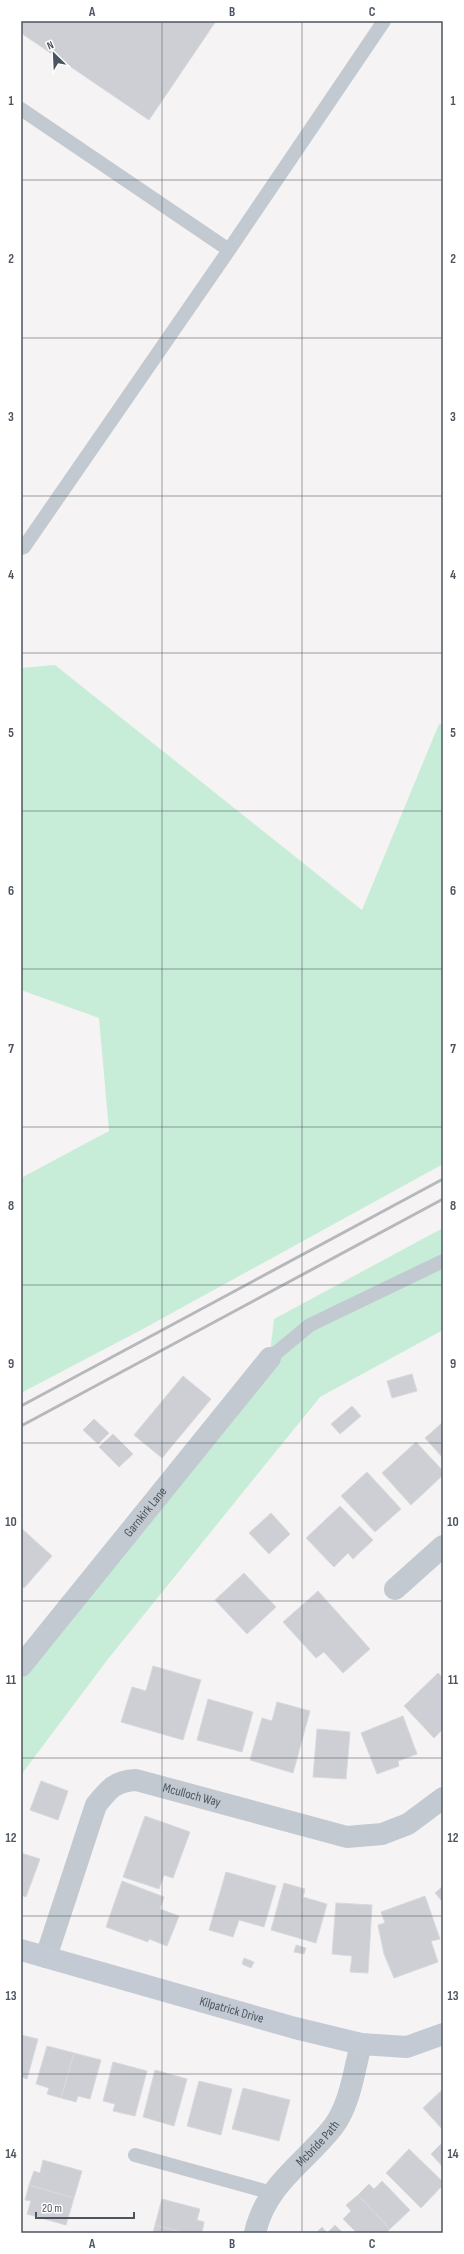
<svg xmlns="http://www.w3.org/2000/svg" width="464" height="2254" font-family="'Sofia Sans Condensed',sans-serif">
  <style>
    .green { fill: #c7edd8 }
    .building { fill: #cdcfd4; stroke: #d7d9dd }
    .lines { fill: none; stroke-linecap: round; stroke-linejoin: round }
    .lane { stroke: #c2c9d0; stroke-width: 14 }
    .street { stroke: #c2c9d0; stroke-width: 22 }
    .secondary { stroke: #c3cad4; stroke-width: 22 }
    .rail { stroke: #b6b8bc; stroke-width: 3 }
    .grid { fill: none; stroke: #4c555f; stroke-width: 1; stroke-opacity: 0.55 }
    .labels { text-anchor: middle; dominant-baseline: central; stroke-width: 3.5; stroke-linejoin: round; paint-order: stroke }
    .street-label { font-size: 13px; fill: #4c555f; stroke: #fff }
    .neatline { fill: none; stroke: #4c555f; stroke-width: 1.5 }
    .grid-label { font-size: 13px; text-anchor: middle; font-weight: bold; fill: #4c555f }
  </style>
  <rect width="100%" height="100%" fill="#f5f3f3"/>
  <path class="green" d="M55 665 362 910 439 724 443 725V1164L141 1330 21 1393V1178L109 1131 99 1018 21 990V668Z
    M443 1228V1330L320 1397 108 1659 21 1775V1680L278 1358 270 1353 274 1319Z"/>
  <path class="building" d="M21 21H216L149 120 21 33Z
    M412 1374 417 1391 392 1398 387 1381Z
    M183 1376 211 1399 162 1458 134 1435Z
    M352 1406 361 1416 340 1434 331 1424Z
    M94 1419 109 1433 98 1444 83 1430Z
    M443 1422V1458L425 1438Z
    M113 1434 133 1454 119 1467 99 1447Z
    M416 1442 443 1471V1475L411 1505 382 1473Z
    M367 1472 401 1509 375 1532 341 1496Z
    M340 1506 373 1540 353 1559 348 1553 334 1567 306 1538Z
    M271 1513 290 1534 269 1554 249 1533Z
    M21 1528 52 1556 24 1588 21 1585Z
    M244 1573 276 1607 247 1634 215 1600Z
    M318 1591 370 1649 343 1673 324 1652 316 1658 283 1622Z
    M153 1666 201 1680 183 1740 121 1722 132 1687 146 1691Z
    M438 1673 443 1678V1729L434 1738 404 1706Z
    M208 1699 253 1712 242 1752 197 1740Z
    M277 1702 310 1711 293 1773 250 1760 262 1718 272 1721Z
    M403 1716 417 1754 398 1761 399 1766 377 1774 361 1733Z
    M317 1729 350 1732 346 1779 313 1777Z
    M41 1781 68 1791 58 1820 30 1810Z
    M145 1816 190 1832 173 1878 164 1875 159 1889 123 1877Z
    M21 1853 40 1859 26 1897 21 1895Z
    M226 1872 276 1886 264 1927 239 1920 233 1937 209 1930Z
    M122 1881 164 1897 160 1909 179 1916 167 1946 149 1939 148 1942 106 1927Z
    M284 1883 305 1889 303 1897 327 1904 316 1943 271 1930Z
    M443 1886V1902L435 1893Z
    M425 1896 440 1939 431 1941 438 1962 394 1978 384 1954 378 1925 385 1923 381 1912Z
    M336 1903 372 1905 368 1973 350 1972 352 1956 332 1954Z
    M296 1945 306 1948 304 1954 294 1952Z
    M244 1958 254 1962 251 1968 242 1964Z
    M21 2035 38 2039 27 2079 21 2077Z
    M47 2046 74 2053 61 2098 47 2094 49 2088 36 2084Z
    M74 2053 101 2060 90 2099 78 2096 76 2102 61 2098Z
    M113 2062 147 2071 135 2116 113 2111 115 2104 103 2101Z
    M155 2070 187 2079 174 2126 143 2117Z
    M199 2081 232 2089 221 2135 187 2126Z
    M243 2088 290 2100 279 2141 232 2129Z
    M443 2089V2130L423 2108Z
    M443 2142V2167L431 2154Z
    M409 2149 443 2182V2185L421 2208 386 2173Z
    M43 2160 82 2171 74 2198 29 2185 34 2171 40 2173Z
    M382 2181 410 2210 390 2229 358 2195 369 2184 374 2189Z
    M29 2185 74 2198 66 2225 27 2214 31 2201 25 2200Z
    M358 2195 390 2229 386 2233H357L343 2219 351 2211 346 2205Z
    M162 2199 200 2209 197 2220 204 2222 202 2233H185L155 2225Z
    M155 2225 185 2233H153Z
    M335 2225 343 2233H316L322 2227 327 2233Z"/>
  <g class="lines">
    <path class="lane" d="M21 109 229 250 384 21
      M21 548 24 547 229 250
      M270 1358 310 1325 443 1261
      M135 2155 272 2193"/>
    <g class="street">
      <path d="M395 1589 443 1546"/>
      <path id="s1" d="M21 1666 270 1358"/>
      <path id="s2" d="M46 1957 96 1805C109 1789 115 1781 136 1780L347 1837 382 1834 408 1824 443 1798"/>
      <path id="s3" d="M255 2233C266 2184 304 2164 333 2127 350 2105 354 2071 361 2044"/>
    </g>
    <path class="secondary" id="s4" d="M21 1950 295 2028 361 2044 407 2047 443 2034"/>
    <path class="rail" d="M21 1406 443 1179
      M21 1426 443 1199"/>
  </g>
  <path class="grid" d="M162 21V2233M302 21V2233M21 180H443M21 338H443M21 496H443M21 653H443M21 811H443M21 969H443M21 1127H443M21 1285H443M21 1443H443M21 1601H443M21 1758H443M21 1916H443M21 2074H443"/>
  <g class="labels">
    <g class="street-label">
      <text stroke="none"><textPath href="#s1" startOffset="198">Garnkirk Lane</textPath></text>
      <text stroke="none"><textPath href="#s2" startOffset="267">Mculloch Way</textPath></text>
      <text stroke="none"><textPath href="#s4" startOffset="219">Kilpatrick Drive</textPath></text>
      <text stroke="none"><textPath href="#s3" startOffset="111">Mcbride Path</textPath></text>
    </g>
  </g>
  <rect width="464" height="2254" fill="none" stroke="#ffffff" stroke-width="44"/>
  <g transform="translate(54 54) rotate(336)" stroke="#ffffff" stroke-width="3" paint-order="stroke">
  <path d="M0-3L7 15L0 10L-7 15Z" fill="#4c555f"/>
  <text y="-6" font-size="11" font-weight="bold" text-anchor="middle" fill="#4c555f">N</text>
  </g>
  <path d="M36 2212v6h98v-6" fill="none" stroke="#4c555f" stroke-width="2"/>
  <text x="42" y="2212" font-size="12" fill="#4c555f" stroke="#ffffff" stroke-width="3" paint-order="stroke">20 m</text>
  <rect x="22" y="22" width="420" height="2210" class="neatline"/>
  <g class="grid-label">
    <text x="92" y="16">A</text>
    <text x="232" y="16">B</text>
    <text x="372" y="16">C</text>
    <text x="11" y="105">1</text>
    <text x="453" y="105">1</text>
    <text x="11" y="263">2</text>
    <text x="453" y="263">2</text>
    <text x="11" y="421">3</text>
    <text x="453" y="421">3</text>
    <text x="11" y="579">4</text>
    <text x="453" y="579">4</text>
    <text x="11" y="737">5</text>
    <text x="453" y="737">5</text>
    <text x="11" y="895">6</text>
    <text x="453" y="895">6</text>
    <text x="11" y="1053">7</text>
    <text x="453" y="1053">7</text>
    <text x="11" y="1210">8</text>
    <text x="453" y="1210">8</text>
    <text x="11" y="1368">9</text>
    <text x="453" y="1368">9</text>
    <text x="11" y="1526">10</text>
    <text x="453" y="1526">10</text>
    <text x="11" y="1684">11</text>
    <text x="453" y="1684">11</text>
    <text x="11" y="1842">12</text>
    <text x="453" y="1842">12</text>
    <text x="11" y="2000">13</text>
    <text x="453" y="2000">13</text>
    <text x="11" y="2158">14</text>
    <text x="453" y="2158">14</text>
    <text x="92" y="2248">A</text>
    <text x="232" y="2248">B</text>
    <text x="372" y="2248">C</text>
  </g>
</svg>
